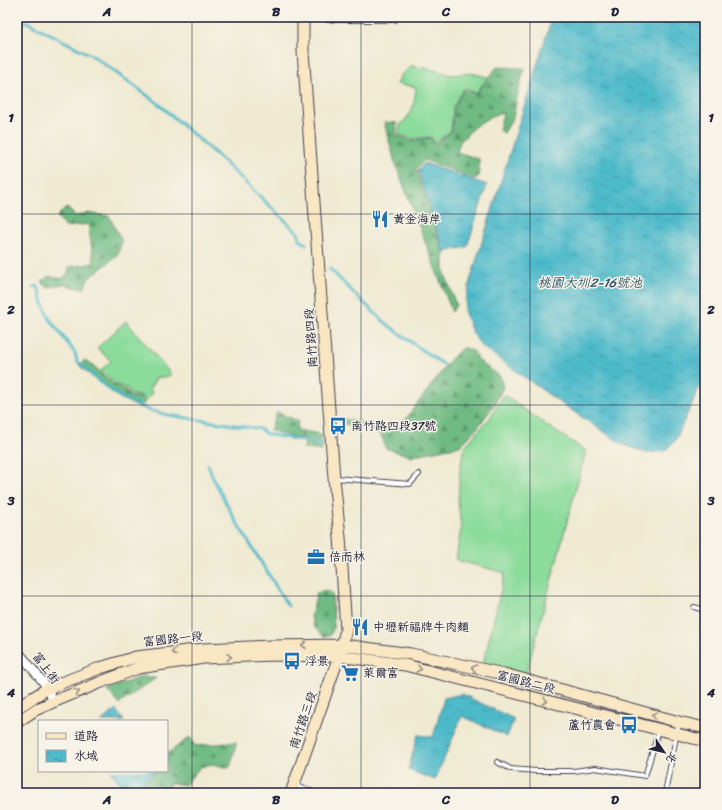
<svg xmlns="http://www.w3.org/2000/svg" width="722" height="810" font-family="Sriracha,'LXGW WenKai TC',sans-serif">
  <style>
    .grass { fill: #8bdb9b; stroke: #567e6b }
    .forest { fill: url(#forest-firs); stroke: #496e5f }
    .water { fill: url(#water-ripples); stroke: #386e82 }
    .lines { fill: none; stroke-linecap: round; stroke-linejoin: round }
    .stream { stroke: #4ebaca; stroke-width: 3 }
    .lane-casing { stroke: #414052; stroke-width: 6 }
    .street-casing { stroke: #414052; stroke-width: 10 }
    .secondary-casing { stroke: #414052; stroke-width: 13 }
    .lane { stroke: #fff; stroke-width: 4 }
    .street { stroke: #fff; stroke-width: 8 }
    .secondary { stroke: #f9e7c3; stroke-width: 11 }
    .oneway { stroke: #988e86 }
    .grid { fill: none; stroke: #22223b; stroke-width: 1; stroke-opacity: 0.55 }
    .labels { text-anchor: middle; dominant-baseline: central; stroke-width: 3; stroke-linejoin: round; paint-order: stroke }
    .poi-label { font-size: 12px; fill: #22223b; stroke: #f7f3e8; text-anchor: start }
    .street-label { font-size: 12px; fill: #22223b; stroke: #f7f3e8 }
    .water-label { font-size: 13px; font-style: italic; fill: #31576d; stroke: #f7f3e8 }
    .neatline { fill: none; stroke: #22223b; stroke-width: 1.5 }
    .grid-label { font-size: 13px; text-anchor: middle; font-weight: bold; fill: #22223b }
  </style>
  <defs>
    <pattern id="forest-firs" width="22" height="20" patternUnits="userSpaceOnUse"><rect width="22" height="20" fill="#70bb83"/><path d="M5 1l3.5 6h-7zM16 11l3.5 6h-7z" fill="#5c986c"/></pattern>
    <pattern id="water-ripples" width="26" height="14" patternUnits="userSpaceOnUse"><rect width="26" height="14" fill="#4ebaca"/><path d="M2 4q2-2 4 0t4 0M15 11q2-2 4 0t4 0" fill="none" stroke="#4097a5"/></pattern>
  </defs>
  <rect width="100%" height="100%" fill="#f7f3e8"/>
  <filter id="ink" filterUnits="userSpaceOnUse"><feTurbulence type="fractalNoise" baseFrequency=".025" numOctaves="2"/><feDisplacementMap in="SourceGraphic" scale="8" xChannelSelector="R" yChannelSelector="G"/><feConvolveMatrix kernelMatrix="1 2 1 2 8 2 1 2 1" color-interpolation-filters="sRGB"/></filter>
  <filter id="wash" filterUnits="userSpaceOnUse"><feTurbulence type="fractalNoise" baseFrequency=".012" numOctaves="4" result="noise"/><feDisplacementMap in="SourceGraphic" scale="16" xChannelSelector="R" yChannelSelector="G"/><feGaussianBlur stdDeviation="0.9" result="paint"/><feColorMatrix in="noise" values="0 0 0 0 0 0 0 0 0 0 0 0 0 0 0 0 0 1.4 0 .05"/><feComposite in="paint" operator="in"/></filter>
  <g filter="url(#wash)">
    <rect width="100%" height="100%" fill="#f0ead2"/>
    <path class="grass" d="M412 66 430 69 452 75 471 73 488 77 476 93 464 88 453 107 451 131 435 143 431 137 412 139 398 134 400 125C414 112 414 105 416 87L397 84 401 75Z
      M126 321 171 374 166 378 157 377 150 388 152 393 146 401 141 396 132 395 128 389 115 384 101 370 111 361 97 348Z
      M504 395 546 425 586 451 526 675 483 664 505 573 456 560 461 528 458 501 460 468 465 446 490 418Z"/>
    <path class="forest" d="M497 67 525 68 518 92 513 118 504 133 499 130 503 113 491 116 474 127 460 142 457 152 479 159V176L475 179 425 160 416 169 444 255V271L456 305 452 312 395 163 384 122 397 123 396 135 412 141 430 138 435 145 452 131 454 108 464 90 476 94Z
      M68 208 75 216 88 213 109 216 122 241 118 255 94 274 87 280 85 288H76L63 284 48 288 42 282 48 276 62 279 68 273 69 267 94 263 88 224 65 227 57 216 65 209Z
      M463 347 473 351 481 363 500 376 503 387 495 404 477 428 460 446 410 456 385 448 384 442 381 435 364 427 343 424V419L398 429 452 358Z
      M85 360 92 364 114 385 127 391 131 397H141L145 402 140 408 118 397 97 381 79 365Z
      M277 412 298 421 297 430 315 433 321 435 322 451 304 449 305 439 293 437 270 430Z
      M325 590 332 593 334 627 331 634 324 637 314 627 311 616 317 593Z
      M140 677 156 678 119 704 107 690Z
      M190 737 195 746 236 742V745L230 767H224L212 764 200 767 185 785 170 783 166 793H130L159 771H167V754Z"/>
    <path class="water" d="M552 17H705V375L675 441 665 451 647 453 624 445 562 404 481 346 471 330 464 310 470 281Z
      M425 163 487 185 467 247 444 252 418 170Z
      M462 694 514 719 507 737 462 716 435 780 408 770 418 735 433 737 444 698Z
      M116 710 124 721H101Z
      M110 771H157L128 793Z"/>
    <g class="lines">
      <path class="stream" d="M17 17 93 56 155 101 219 157 299 234V239L306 244
        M329 268C348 287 366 306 386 323 404 338 424 351 444 365
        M33 287 38 286 42 301 49 318 75 353 77 361 99 381 119 396 148 410 168 415 260 429 266 434 322 444
        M208 465 214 480 234 518 288 606"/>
    </g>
  </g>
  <g filter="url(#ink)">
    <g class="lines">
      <g class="lane-casing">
        <path id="lane" d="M328 17V20H395
          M335 478 410 484 419 474
          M694 607 705 610
          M497 762 511 769 536 771H574L595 768 645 776 659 730
          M665 793 679 722"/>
      </g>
      <g class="street-casing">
        <path id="street" d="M17 650 48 688 53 702
          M293 787 310 793"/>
      </g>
      <g class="secondary-casing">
        <path id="secondary" d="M17 708 48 688 100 668 136 657 204 649 272 646 343 645 411 654 504 674 679 722 705 728
          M17 722 35 710 53 702 99 683 138 668 204 658 275 655 339 656 405 665 705 741
          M291 793 339 656 346 630 340 537 334 478 303 51V17"/>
      </g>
      <use href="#lane" class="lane"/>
      <use href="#street" class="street"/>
      <use href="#secondary" class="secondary"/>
    </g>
    <defs><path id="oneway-chevron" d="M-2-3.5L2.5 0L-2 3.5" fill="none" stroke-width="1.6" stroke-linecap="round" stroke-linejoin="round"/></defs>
    <g class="oneway">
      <use href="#oneway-chevron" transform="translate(304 645) rotate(180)"/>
      <use href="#oneway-chevron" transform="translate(174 652) rotate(173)"/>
      <use href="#oneway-chevron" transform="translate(229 657) rotate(-2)"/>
      <use href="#oneway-chevron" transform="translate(474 668) rotate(-168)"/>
      <use href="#oneway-chevron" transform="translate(419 669) rotate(14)"/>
      <use href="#oneway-chevron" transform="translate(77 692) rotate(-23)"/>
      <use href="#oneway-chevron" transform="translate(545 701) rotate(14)"/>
      <use href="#oneway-chevron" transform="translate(654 715) rotate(-165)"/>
    </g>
  </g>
  <path class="grid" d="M192 17V793M361 17V793M530 17V793M17 214H705M17 405H705M17 596H705"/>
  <defs>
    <g id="restaurant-bare" transform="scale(1.38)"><path d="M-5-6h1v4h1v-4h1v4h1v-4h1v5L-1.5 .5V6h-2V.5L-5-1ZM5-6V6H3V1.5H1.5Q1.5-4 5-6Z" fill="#1f6fb2" stroke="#f7f3e8" stroke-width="2.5" paint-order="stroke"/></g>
    <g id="bus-bare" transform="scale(1.38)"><path d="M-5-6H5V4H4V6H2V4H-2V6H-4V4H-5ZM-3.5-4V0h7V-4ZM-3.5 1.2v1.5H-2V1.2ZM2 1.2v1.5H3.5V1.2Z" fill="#1f6fb2" stroke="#f7f3e8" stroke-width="2.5" paint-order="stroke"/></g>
    <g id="office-bare" transform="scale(1.38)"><path d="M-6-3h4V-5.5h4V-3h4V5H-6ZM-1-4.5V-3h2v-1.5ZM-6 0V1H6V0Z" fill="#1f6fb2" stroke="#f7f3e8" stroke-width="2.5" paint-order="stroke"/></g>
    <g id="supermarket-bare" transform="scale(1.38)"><path d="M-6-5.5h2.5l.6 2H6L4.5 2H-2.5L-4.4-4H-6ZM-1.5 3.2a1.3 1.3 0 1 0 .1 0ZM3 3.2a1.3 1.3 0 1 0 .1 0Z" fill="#1f6fb2" stroke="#f7f3e8" stroke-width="2.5" paint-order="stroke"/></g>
  </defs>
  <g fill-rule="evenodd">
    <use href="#restaurant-bare" x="380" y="219"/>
    <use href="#bus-bare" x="338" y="426"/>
    <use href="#office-bare" x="316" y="557"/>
    <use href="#restaurant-bare" x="360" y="627"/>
    <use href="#bus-bare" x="292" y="661"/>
    <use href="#supermarket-bare" x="350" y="673"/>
    <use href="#bus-bare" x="629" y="725"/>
  </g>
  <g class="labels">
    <g class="poi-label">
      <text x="393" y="219">黃金海岸</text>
      <text x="351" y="426">南竹路四段37號</text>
      <text x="329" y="557">倍而林</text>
      <text x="373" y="627">中壢新福牌牛肉麵</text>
      <text x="305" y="661">浮景</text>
      <text x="363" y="673">萊爾富</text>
      <text x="616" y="725" text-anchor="end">蘆竹農會</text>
    </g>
    <g class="street-label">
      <text transform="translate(311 338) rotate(-94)">南竹路四段</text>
      <text transform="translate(173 639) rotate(-6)">富國路一段</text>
      <text transform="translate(46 668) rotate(53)">富上街</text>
      <text transform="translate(526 682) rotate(14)">富國路二段</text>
      <text transform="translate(303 720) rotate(-71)">南竹路三段</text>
    </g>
    <g class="water-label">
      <text x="590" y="282">桃園大圳2-16號池</text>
    </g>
  </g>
  <rect width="722" height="810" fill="none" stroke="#f7f3e8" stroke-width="44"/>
  <rect x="38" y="720" width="130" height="52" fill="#f7f3e8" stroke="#a29fa3"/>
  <rect x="46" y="733" width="20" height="6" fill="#f9e7c3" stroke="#a29fa3"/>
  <text x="74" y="740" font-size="12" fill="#22223b">道路</text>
  <rect x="46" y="750" width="20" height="12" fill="url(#water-ripples)" stroke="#a29fa3"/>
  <text x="74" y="760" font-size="12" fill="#22223b">水域</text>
  <g transform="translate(664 752) rotate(125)" stroke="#f7f3e8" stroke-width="3" paint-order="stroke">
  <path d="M0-3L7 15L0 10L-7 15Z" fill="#22223b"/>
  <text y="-6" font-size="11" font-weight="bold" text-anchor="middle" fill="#22223b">北</text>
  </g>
  <rect x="22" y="22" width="678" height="766" class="neatline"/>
  <g class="grid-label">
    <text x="107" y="16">A</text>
    <text x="276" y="16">B</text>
    <text x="446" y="16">C</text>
    <text x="615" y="16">D</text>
    <text x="11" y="122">1</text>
    <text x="711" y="122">1</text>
    <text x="11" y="314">2</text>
    <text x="711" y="314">2</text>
    <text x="11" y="505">3</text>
    <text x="711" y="505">3</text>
    <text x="11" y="697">4</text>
    <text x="711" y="697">4</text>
    <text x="107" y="804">A</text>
    <text x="276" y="804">B</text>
    <text x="446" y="804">C</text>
    <text x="615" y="804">D</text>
  </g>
</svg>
